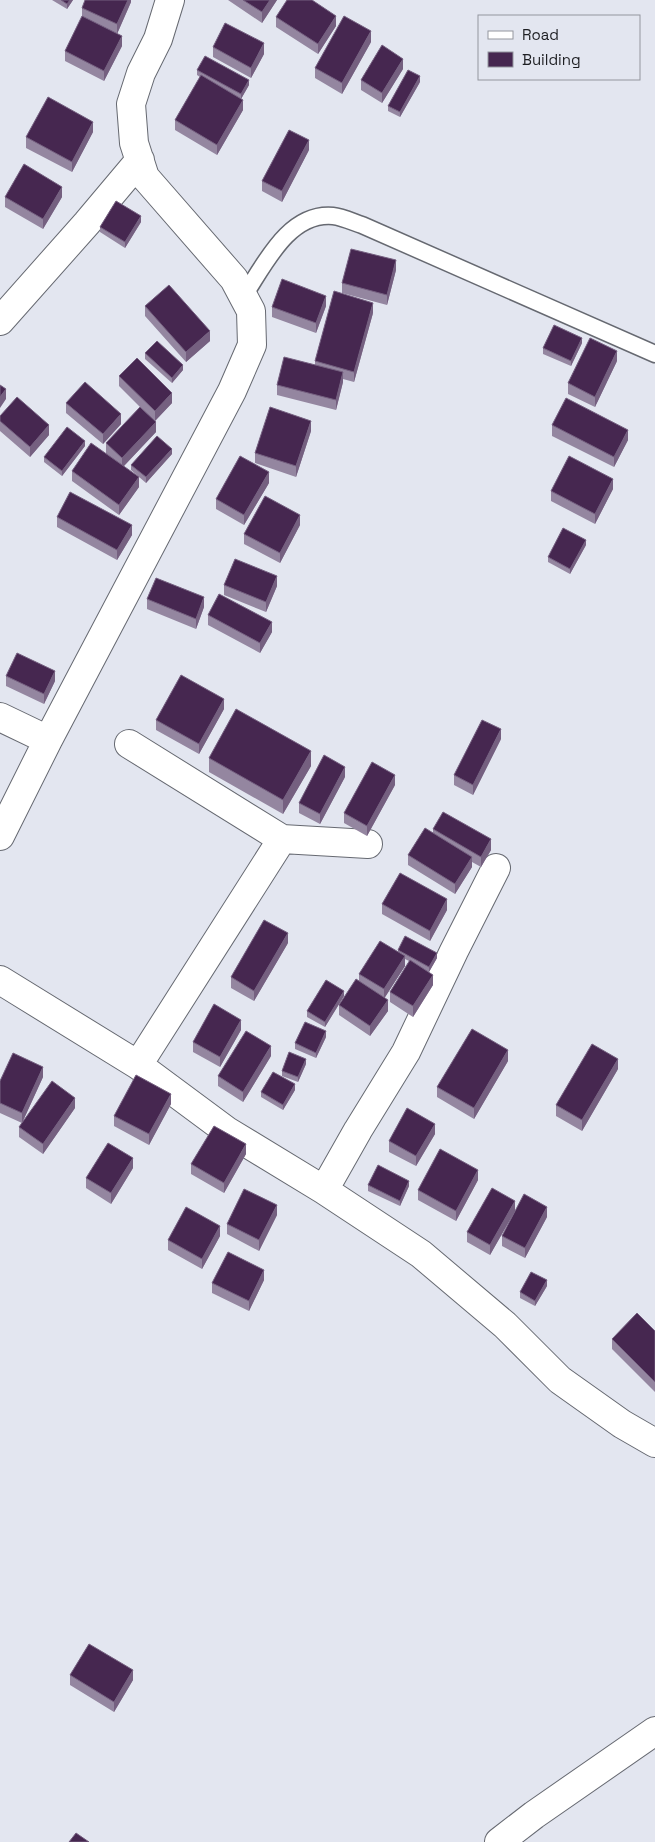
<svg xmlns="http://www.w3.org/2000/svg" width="655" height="1842" font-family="'Space Grotesk',sans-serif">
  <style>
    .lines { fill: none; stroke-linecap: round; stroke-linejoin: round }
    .service-casing { stroke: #666971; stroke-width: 19 }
    .minor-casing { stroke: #666971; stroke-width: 30 }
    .tertiary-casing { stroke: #666971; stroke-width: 30 }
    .service { stroke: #fff; stroke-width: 16 }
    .minor { stroke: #fff; stroke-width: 28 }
    .tertiary { stroke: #fff; stroke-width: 28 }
    .wall { fill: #9486a0 }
    .shaded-wall { fill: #756080 }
    .building { fill: #462750; stroke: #756080 }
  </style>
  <rect width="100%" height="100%" fill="#e3e6f0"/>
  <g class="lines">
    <g class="service-casing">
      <path id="service" d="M243 297C264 266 288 212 333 216 342 217 353 222 362 225L655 354"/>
    </g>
    <g class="minor-casing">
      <path id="minor" d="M0 321 87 223 140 160
        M0 717 48 740
        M129 744 282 839 368 844
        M0 836 48 740 232 391 252 345 251 311 234 279 145 177 134 143 131 104 141 73 158 39 170 0
        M0 980 138 1065 227 1131 324 1190 421 1254 505 1325 560 1380 622 1424 655 1443
        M138 1065 282 839
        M324 1190 358 1130 406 1052 454 951 496 868"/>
    </g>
    <g class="tertiary-casing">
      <path id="tertiary" d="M499 1842 534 1815 655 1731"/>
    </g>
    <use href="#service" class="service"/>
    <use href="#minor" class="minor"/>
    <use href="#tertiary" class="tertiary"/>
  </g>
  <path class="wall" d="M52 0H73L67 9Z
    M131 0V2L117 34 122 46 104 81 65 61V51L82 17V8Z
    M228 0H277L262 23Z
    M276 17 336 26 318 54 276 27Z
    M371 42 342 94 315 78V68Z
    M213 47 264 54 251 78 213 57Z
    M403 69 382 103 361 90V80Z
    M197 70 249 85 241 99 243 110 217 155 175 130V120L200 77 197 75Z
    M420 82 400 117 388 111V106Z
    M93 132 72 172 26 148V137Z
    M309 150 282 202 262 191V181Z
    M5 197H62L43 229 5 207Z
    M141 222 125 248 100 232V227Z
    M396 270 387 305 342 293V283Z
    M145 306 210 341 186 362 145 316Z
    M326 306 316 333 272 317V307Z
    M373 313 354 382 343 379V382L336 410 277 395V385L315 365V361Z
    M582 343 571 366 543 354V348Z
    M145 353 183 370 172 383 145 359Z
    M617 361 595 407 568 394V383Z
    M119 376 172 403 155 421 156 432 124 466 139 487 119 515 72 481V471L106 453V443L148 415 119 386Z
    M66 403 121 424 103 444 66 413Z
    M0 416 49 435 30 457 0 431Z
    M552 425 628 440 614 467 552 436Z
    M311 431 296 477 255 463V453Z
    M85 446 62 476 44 462V457Z
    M172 454 146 483 131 470V465Z
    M269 483 244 525 216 509V499Z
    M613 489 595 524 551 501V491Z
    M57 517 132 535 117 560 57 527Z
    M300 525 280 563 244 544V534Z
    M586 545 570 574 548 562V557Z
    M224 585 277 586 266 612 224 595Z
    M147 599 204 607 196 629 147 609Z
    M208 615 272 632 260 653 208 625Z
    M6 676 55 681 44 704 6 686Z
    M224 709 199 754 156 730V720Z
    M501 739 473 795 454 785V775Z
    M209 758 311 766 283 814 209 772Z
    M345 777 320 824 299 813V803Z
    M395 785 367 836 344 823V813Z
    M433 829 491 850 481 867 472 862V867L455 894 408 865V855L433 833Z
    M382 904 447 910 430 941 382 914Z
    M288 943 254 1001 231 988V977Z
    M398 950 437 958 429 972 433 985 413 1017 390 1002V992L409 961 405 959V966L384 998 388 1011 370 1036 339 1015V1005L359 981V974L398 952Z
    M344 996 325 1027 307 1017V1011Z
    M241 1030 220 1067 193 1052V1042Z
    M326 1037 316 1058 295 1049V1043Z
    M271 1056 243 1102 218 1086V1076Z
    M508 1061 474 1119 437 1097V1087Z
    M306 1064 298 1082 282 1076V1071Z
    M618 1069 582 1131 556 1116V1105Z
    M43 1077 22 1123 0 1113V1081Z
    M295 1090 283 1110 261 1097V1092Z
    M171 1104 149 1145 114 1126V1116Z
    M75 1108 43 1154 19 1137V1127Z
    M435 1134 416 1166 389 1152V1141Z
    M246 1154 224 1193 191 1174V1164Z
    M133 1168 111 1204 86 1188V1178Z
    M478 1180 456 1221 418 1200V1190Z
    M368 1185 409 1186 400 1206 368 1191Z
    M515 1211 490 1255 467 1242V1232Z
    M277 1215 259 1251 227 1234V1224Z
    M547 1217 525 1258 502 1246V1236Z
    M220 1236 202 1269 168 1250V1240Z
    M264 1280 249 1311 212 1293V1283Z
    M547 1286 535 1306 520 1298V1292Z
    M655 1331V1392L612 1349V1339Z
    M70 1675 133 1680 114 1712 70 1685Z"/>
  <path class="shaded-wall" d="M70 0H73L67 9V4Z
    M128 0H131V2L117 34V24Z
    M270 0H277L262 23V12Z
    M336 16V26L318 54V44Z
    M371 31V42L342 94V83Z
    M122 36V46L104 81V71Z
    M264 43V54L251 78V68Z
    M403 59V69L382 103V93Z
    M420 76V82L400 117V112Z
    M249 80V85L241 99V94Z
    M243 100V110L217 155V145Z
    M93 122V132L72 172V162Z
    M309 140V150L282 202V191Z
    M62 187V197L43 229V219Z
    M141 216V222L125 248V242Z
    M396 260V270L387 305V295Z
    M326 296V306L316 333V323Z
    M373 303V313L354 382V372Z
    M210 331V341L186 362V352Z
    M582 338V343L571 366V361Z
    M617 351V361L595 407V397Z
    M183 365V370L172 383V378Z
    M343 372V382L336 410V400Z
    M6 389V399L0 408V397Z
    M172 393V403L155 421V411Z
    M121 414V424L103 444V434Z
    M311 421V431L296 477V466Z
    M156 422V432L122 468V458Z
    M49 425V435L30 457V447Z
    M628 430V440L614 467V457Z
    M85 441V446L62 476V471Z
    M172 449V454L146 483V477Z
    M269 472V483L244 525V515Z
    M139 477V487L119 515V505Z
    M613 479V489L595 524V514Z
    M300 515V525L280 563V553Z
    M132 525V535L117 560V550Z
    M586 540V545L570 574V569Z
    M277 576V586L266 612V602Z
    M204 597V607L196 629V619Z
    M272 622V632L260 653V643Z
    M55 671V681L44 704V694Z
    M224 699V709L199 754V744Z
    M501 729V739L473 795V785Z
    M311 751V766L283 814V800Z
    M345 767V777L320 824V814Z
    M395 775V785L367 836V826Z
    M491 839V850L481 867V857Z
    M472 857V867L455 894V884Z
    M447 899V910L430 941V931Z
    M288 933V943L254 1001V991Z
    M437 953V958L429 972V967Z
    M405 956V966L384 999V989Z
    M433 975V985L413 1017V1006Z
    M344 991V996L325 1027V1022Z
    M388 1000V1011L370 1036V1026Z
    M241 1020V1030L220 1067V1057Z
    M326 1031V1037L316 1058V1053Z
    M271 1046V1056L243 1102V1092Z
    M508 1050V1061L474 1119V1108Z
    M306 1059V1064L298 1082V1077Z
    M618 1059V1069L582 1131V1120Z
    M43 1067V1077L22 1123V1113Z
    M295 1084V1090L283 1110V1105Z
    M171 1094V1104L149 1145V1134Z
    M75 1098V1108L43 1154V1144Z
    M435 1124V1134L416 1166V1156Z
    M246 1144V1154L224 1193V1183Z
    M133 1158V1168L111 1204V1193Z
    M478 1170V1180L456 1221V1211Z
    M409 1181V1186L400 1206V1201Z
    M515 1201V1211L490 1255V1245Z
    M277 1205V1215L259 1251V1240Z
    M547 1207V1217L525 1258V1248Z
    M220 1226V1236L202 1269V1259Z
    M264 1270V1280L249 1311V1301Z
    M547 1280V1286L535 1306V1301Z
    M133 1670V1680L114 1712V1702Z"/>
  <path class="building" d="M61 0H70L67 4Z
    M85 0H128L117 24 82 8Z
    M243 0H270L262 12Z
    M287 0H312L336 16 318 44 276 17Z
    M82 16 122 36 104 71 65 51Z
    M344 16 371 31 342 83 315 68Z
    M225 23 264 43 251 68 213 47Z
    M382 45 403 59 382 93 361 80Z
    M205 56 249 80 241 94 197 70Z
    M408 70 420 76 400 112 388 106Z
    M201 75 243 100 217 145 175 120Z
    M48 97 93 122 72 162 26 137Z
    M289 130 309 140 282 191 262 181Z
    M24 164 62 187 43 219 5 197Z
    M116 201 141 216 125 242 100 227Z
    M351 249 396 260 387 295 342 283Z
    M282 279 326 296 316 323 272 307Z
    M169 285 210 331 186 352 145 306Z
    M334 291 373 303 354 372 315 361Z
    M554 325 582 338 571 361 543 348Z
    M590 338 617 351 595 397 568 383Z
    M157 341 183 365 172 378 145 353Z
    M284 357 343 372 336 400 277 385Z
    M137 358 172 393 155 411 119 376Z
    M85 382 121 414 103 434 66 403Z
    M0 385 6 389 0 397Z
    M17 397 49 425 30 447 0 421V416Z
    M566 398 628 430 614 457 552 425Z
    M140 407 156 422 122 458 106 443Z
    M270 407 311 421 296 466 255 453Z
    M67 427 85 441 62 471 44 457Z
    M157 436 172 449 146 477 131 465Z
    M91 443 139 477 119 505 72 471Z
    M240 456 269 472 244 515 216 499Z
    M569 456 613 479 595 514 551 491Z
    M70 492 132 525 117 550 57 517Z
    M265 496 300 515 280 553 244 534Z
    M563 528 586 540 570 569 548 557Z
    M235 559 277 576 266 602 224 585Z
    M156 578 204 597 196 619 147 599Z
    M219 594 272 622 260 643 208 615Z
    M17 653 55 671 44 694 6 676Z
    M181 675 224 699 199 744 156 720Z
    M236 709 311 751 283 800 209 758Z
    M482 720 501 729 473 785 454 775Z
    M324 755 345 767 320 814 299 803Z
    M372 762 395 775 367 826 344 813Z
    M443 812 491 839 481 857 433 829Z
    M425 828 472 857 455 884 408 855Z
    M400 873 447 899 430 931 382 904Z
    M264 920 288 933 254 991 231 977Z
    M405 936 437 953 429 967 398 950Z
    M380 941 405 956 384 989 359 974Z
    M410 960 433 975 413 1006 390 992Z
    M356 979 388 1000 370 1026 339 1005Z
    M326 980 344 991 325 1022 307 1011Z
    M214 1004 241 1020 220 1057 193 1042Z
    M305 1022 326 1031 316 1053 295 1043Z
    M472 1029 508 1050 474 1108 437 1087Z
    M246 1031 271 1046 243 1092 218 1076Z
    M592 1044 618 1059 582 1120 556 1105Z
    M289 1052 306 1059 298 1077 282 1071Z
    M13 1053 43 1067 22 1113 0 1103V1081Z
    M273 1072 295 1084 283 1105 261 1092Z
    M136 1075 171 1094 149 1134 114 1116Z
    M52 1081 75 1098 43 1144 19 1127Z
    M407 1108 435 1124 416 1156 389 1141Z
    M214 1126 246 1144 224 1183 191 1164Z
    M108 1143 133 1158 111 1193 86 1178Z
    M440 1149 478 1170 456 1211 418 1190Z
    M378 1165 409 1181 400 1201 368 1185Z
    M492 1188 515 1201 490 1245 467 1232Z
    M244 1189 277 1205 259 1240 227 1224Z
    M524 1194 547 1207 525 1248 502 1236Z
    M186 1207 220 1226 202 1259 168 1240Z
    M228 1252 264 1270 249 1301 212 1283Z
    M531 1272 547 1280 535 1301 520 1292Z
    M637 1313 655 1331V1382L612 1339Z
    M89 1644 133 1670 114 1702 70 1675Z
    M76 1833 89 1842H69Z"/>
  <rect x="478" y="15" width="162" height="65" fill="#e3e6f0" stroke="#94969e"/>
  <rect x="488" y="31" width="25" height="8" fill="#ffffff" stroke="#94969e"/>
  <text x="522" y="40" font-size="15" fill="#1e1f23">Road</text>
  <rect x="488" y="52" width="25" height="15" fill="#462750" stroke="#94969e"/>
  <text x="522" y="65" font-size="15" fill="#1e1f23">Building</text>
</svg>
